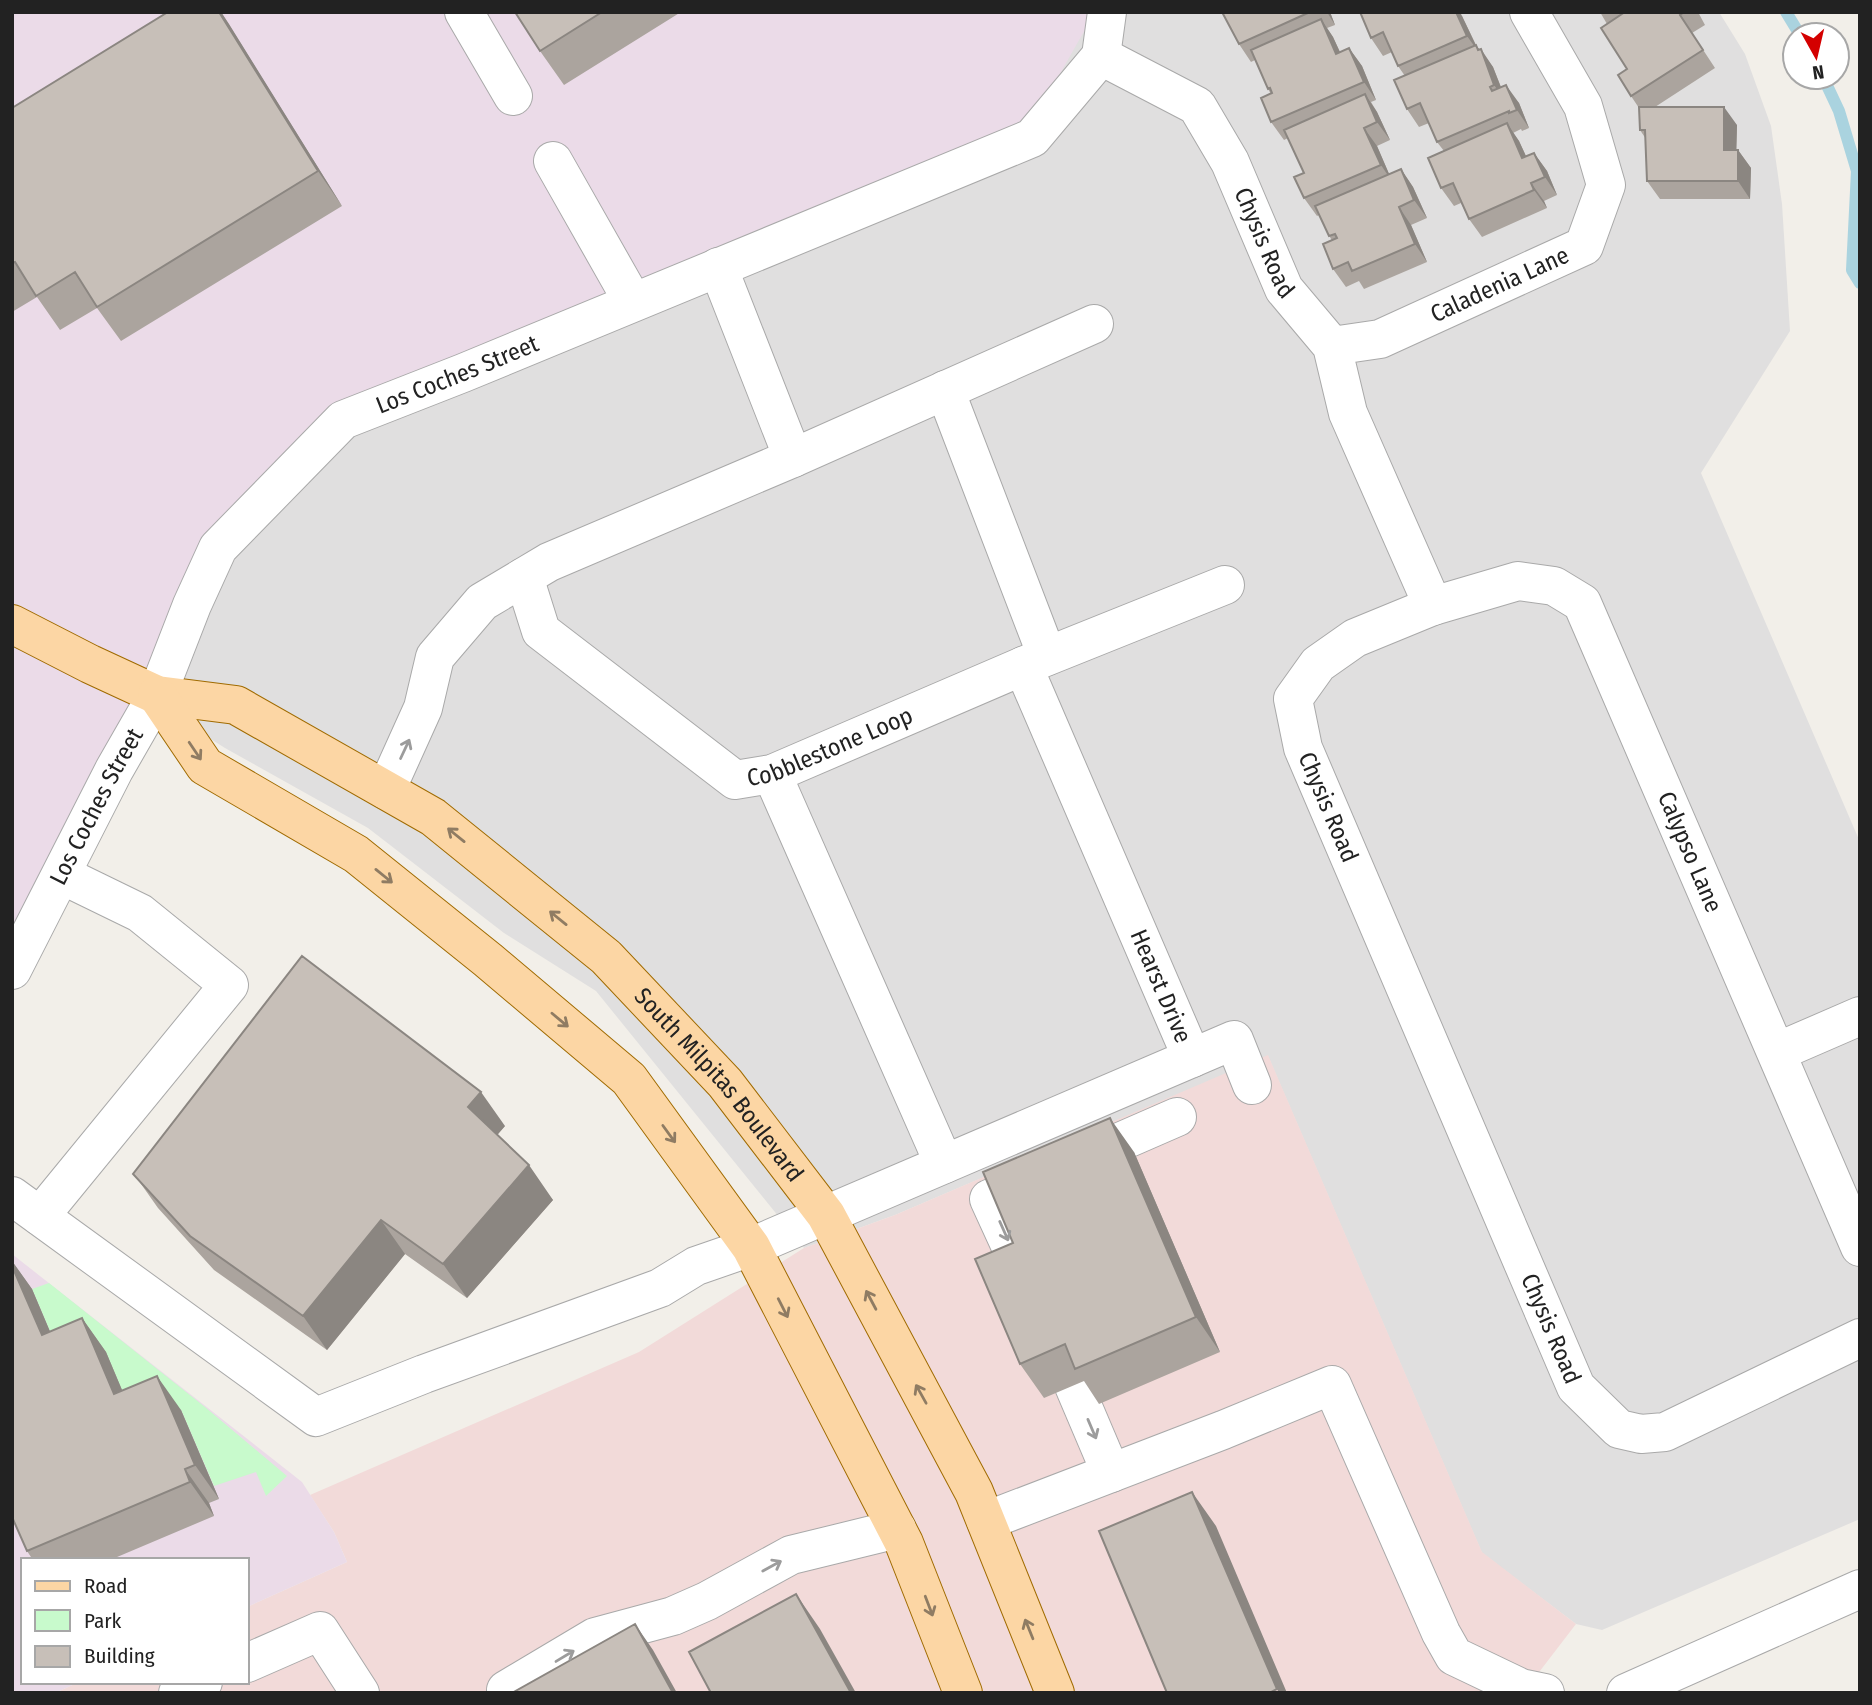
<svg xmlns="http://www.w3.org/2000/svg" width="1872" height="1705" font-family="'Fira Sans Condensed',sans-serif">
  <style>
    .residential { fill: #e0dfdf }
    .commercial { fill: #f2dad9 }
    .industrial { fill: #ebdbe8 }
    .park { fill: #c8facc }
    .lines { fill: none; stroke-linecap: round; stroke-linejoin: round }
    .stream { stroke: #aad3df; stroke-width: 12 }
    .minor-casing { stroke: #a9a9a9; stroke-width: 40 }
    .major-casing { stroke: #a06b00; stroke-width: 40 }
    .minor { stroke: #fff; stroke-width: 38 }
    .major { stroke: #fcd6a4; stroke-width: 38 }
    .wall { fill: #aba49e }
    .shaded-wall { fill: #8b8681 }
    .building { fill: #c7bfb8; stroke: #8b8681; stroke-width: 2 }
    .oneway { stroke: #9c9c9c }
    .oneway2 { stroke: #8f7c63 }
    .labels { text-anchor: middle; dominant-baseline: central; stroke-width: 5; stroke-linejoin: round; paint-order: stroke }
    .street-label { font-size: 24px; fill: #222; stroke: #fff }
  </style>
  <rect width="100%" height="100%" fill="#f2efe9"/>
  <path class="residential" d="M1095 12H1719L1745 54 1771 126 1782 204 1790 331 1701 473 1860 842V1519L1602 1630 1576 1624 1482 1553 1268 1056 895 1215 804 1248 596 991 504 933 368 828 225 748 149 700 225 564 351 435Z"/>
  <path class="commercial" d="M1268 1055 1482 1552 1576 1624 1523 1693H55L79 1682H247V1607L347 1562 334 1532 310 1495 639 1352 804 1248 895 1215Z"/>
  <path class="industrial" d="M12 12H1095L1028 130 351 435 225 564 12 945Z
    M12 1254 302 1482 334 1532 347 1562 247 1607V1560H23V1682H79L55 1693H12Z"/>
  <path class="park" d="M49 1283 205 1407 287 1476 266 1496 256 1472 214 1486 181 1410 138 1428 66 1369 32 1289Z"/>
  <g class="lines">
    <path class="stream" d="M1786 12 1800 35
      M1823 77 1839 111 1857 171 1852 270 1860 283"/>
    <g class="minor-casing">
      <g id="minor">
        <path d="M464 12 513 96"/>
        <path id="s1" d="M1101 56 1197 106 1230 162 1284 289 1332 346 1348 413 1433 606"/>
        <path d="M553 161 633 302"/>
        <path d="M718 267 793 458"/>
        <path id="s2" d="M1332 346 1380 339 1584 246 1606 185 1583 106 1529 12"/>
        <path d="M945 390 1047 656"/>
        <path id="s3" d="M524 577 541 631 735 780 772 774 1023 666 1225 585"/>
        <path d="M772 774 944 1164"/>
        <path d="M386 790 423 708 435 657 482 602 549 562 793 458 1094 324"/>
        <path id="s4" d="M12 970 114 770 157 695 192 605 218 548 343 420 463 373 1032 138 1101 56 1107 12"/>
        <path d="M1777 1052 1860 1016"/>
        <path d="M1192 1058 1234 1040 1252 1085"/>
        <path d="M12 1196 316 1417 424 1374 660 1288 696 1266 751 1247 1192 1058 1023 666"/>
        <path d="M40 1216 229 985 140 913 62 875"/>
        <path id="s5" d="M1860 1247 1582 603 1554 586 1518 581 1433 606 1355 638 1318 664 1293 699 1303 748 1576 1387 1619 1429 1641 1434 1665 1432 1860 1338"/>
        <path d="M1027 1282 989 1199 1177 1117"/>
        <path d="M1074 1386 1111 1473"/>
        <path d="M986 1521 1223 1430 1332 1385 1441 1633 1454 1656 1521 1688 1545 1693"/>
        <path d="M247 1663 320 1631 360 1693"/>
        <path d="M506 1690 595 1637 673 1616 707 1601 791 1555 897 1529"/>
        <path d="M178 1693 203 1682"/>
        <path d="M1626 1693 1860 1589"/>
      </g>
    </g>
    <g class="major-casing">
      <g id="major">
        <path id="s6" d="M12 624 90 664 157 695 236 705 433 817 606 957 725 1083 826 1215 974 1492 1055 1693"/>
        <path d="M157 695 205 766 356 854 488 960 629 1079 751 1247 904 1543 963 1693"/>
      </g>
    </g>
    <use href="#minor" class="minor"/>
    <use href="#major" class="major"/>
  </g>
  <path class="wall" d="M168 12H221L342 206 121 341 97 308 60 330 37 297 12 312V108Z
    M515 12H681L564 85 540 51Z
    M1222 12H1330L1335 25 1327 28 1333 37 1340 52 1349 48 1362 66 1376 100 1371 102 1377 112 1390 140 1377 146 1389 174 1401 169 1413 187 1427 218 1411 225 1427 262 1364 289 1359 281 1346 287 1333 269 1332 241 1319 215 1317 216 1304 198V173L1288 138 1284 140 1271 122V94L1268 89 1255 60 1251 62 1239 44Z
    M1360 12 1462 16 1476 45 1493 67 1501 87 1519 103 1529 128 1522 131 1521 129 1513 133 1519 141 1526 156 1534 153 1547 171 1557 195 1544 201 1547 208 1482 237 1469 219 1461 203 1454 206 1441 188 1444 151 1437 142 1429 123 1419 127 1407 109 1405 76 1398 66 1392 52 1383 56 1371 38Z
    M1600 12H1698L1705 25 1692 33 1715 68 1655 107 1737 125 1736 150H1738L1751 168 1750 199H1660L1647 181 1646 139 1640 130 1639 108 1631 96 1627 69 1607 24Z
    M505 1126 497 1135 553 1200 467 1298 405 1254 327 1350 214 1270 158 1208 134 1174Z
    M1134 1152 1220 1352 1099 1404 1084 1381 1044 1398 1020 1364 1013 1243Z
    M12 1261 32 1289 50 1332 82 1318 106 1352 122 1390 181 1410 219 1499 209 1503 214 1516 110 1560H33L27 1551Z"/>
  <path class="shaded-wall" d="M219 12H221L229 24 342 206 318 171Z
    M1327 12H1330L1335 25Z
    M1456 12H1460L1462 16 1480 54 1467 36Z
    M1321 19 1333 37 1349 72 1336 54Z
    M1476 45 1483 56 1481 49 1493 67 1507 103 1494 85Z
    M1349 48 1362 66 1376 100 1364 82Z
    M1506 85 1519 103 1529 128 1517 110Z
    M1365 94 1377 112 1390 140 1377 122Z
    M1724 107 1737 125 1736 168 1724 150Z
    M1507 123 1519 141 1535 176 1522 158Z
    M1364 128 1377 146 1393 183 1381 165Z
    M1738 150 1751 168 1750 199 1738 181Z
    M1534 153 1547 171 1557 195 1545 177Z
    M1401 169 1413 187 1427 218 1414 200Z
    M1531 183 1544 201 1547 208 1534 190Z
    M1399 207 1411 225 1427 262 1415 244Z
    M481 1092 505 1126 492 1141 468 1107Z
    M1110 1118 1134 1152 1220 1352 1196 1317Z
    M529 1165 553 1200 467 1298 443 1264Z
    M381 1220 405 1254 327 1350 303 1316Z
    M12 1261 32 1289 66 1369 42 1335 12 1266Z
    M82 1318 106 1352 138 1428 114 1394Z
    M157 1376 181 1410 219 1499 195 1465Z
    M185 1469 209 1503 214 1516 190 1482Z
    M1192 1492 1216 1526 1287 1693H1279L1277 1689Z
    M796 1594 820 1629 856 1693H851Z
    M635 1624 653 1650 677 1693H673Z"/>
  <path class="building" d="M168 12H219L318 171 97 307 75 272 36 296 15 262 12 263V108Z
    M515 12H602L540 51Z
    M1222 12H1310L1239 44Z
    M1360 12H1456L1467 36 1398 66 1383 32 1371 38Z
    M1625 12H1684L1680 15 1703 50 1631 96 1618 75 1627 69 1601 28Z
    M1321 19 1336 54 1349 48 1364 82 1271 122 1261 98 1272 93 1270 88 1268 89 1251 50Z
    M1476 45 1478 50 1481 49 1494 85 1490 87 1492 91 1506 85 1517 110 1509 113V111L1437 142 1420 103 1407 109 1394 80Z
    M1365 94 1377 122 1364 128 1381 165 1304 198 1294 177 1304 173 1284 130Z
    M1639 107H1724V150H1738V181H1647L1645 130H1640Z
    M1507 123 1522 158 1534 153 1545 177 1531 183 1534 190 1469 219 1453 183 1441 188 1428 158Z
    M1401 169 1414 200 1399 207 1415 244 1352 271 1348 262 1333 269 1323 244 1337 238 1335 234 1329 236 1315 206Z
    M302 956 481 1092 468 1107 529 1165 443 1264 381 1220 303 1316 190 1236 133 1174Z
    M1110 1118 1196 1317 1075 1369 1065 1344 1020 1364 975 1259 1013 1243 983 1172Z
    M12 1266 42 1335 82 1318 114 1394 157 1376 195 1465 185 1469 190 1482 27 1551 12 1517Z
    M1192 1492 1277 1689 1269 1693H1167L1099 1531Z
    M796 1594 851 1693H711L689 1652Z
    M635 1624 673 1693H512Z"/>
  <defs><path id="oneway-shaft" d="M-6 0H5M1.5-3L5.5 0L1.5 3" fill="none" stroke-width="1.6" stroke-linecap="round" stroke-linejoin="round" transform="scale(1.75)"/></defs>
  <g class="oneway">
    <use href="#oneway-shaft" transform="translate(405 749) rotate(-65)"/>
    <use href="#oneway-shaft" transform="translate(1004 1231) rotate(66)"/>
    <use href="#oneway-shaft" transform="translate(1092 1429) rotate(67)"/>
    <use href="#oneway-shaft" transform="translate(772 1566) rotate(-29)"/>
    <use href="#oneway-shaft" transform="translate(565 1656) rotate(-31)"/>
  </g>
  <g class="oneway2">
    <use href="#oneway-shaft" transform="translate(195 751) rotate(56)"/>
    <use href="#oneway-shaft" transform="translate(456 835) rotate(-141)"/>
    <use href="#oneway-shaft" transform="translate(384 876) rotate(39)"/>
    <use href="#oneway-shaft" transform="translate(558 918) rotate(-141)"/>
    <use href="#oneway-shaft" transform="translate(560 1020) rotate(40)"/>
    <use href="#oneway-shaft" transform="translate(669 1134) rotate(54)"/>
    <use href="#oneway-shaft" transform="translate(871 1300) rotate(-118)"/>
    <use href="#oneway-shaft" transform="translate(783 1308) rotate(63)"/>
    <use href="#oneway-shaft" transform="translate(921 1394) rotate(-119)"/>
    <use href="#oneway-shaft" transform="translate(929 1606) rotate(69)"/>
    <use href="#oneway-shaft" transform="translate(1029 1629) rotate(-112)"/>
  </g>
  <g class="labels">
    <g class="street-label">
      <text stroke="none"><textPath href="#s1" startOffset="261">Chysis Road</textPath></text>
      <text stroke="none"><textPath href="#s2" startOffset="180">Caladenia Lane</textPath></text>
      <text stroke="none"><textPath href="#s4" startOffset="772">Los Coches Street</textPath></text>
      <text stroke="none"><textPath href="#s3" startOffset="402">Cobblestone Loop</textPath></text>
      <text stroke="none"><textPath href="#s4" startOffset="184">Los Coches Street</textPath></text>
      <text stroke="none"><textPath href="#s5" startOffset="1146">Chysis Road</textPath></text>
      <text transform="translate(1690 852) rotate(67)">Calypso Lane</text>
      <text transform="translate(1161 986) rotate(67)">Hearst Drive</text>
      <text stroke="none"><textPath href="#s6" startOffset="861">South Milpitas Boulevard</textPath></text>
      <text stroke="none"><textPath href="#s5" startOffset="1713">Chysis Road</textPath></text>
    </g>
  </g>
  <rect width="1872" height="1705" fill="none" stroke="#222222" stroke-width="28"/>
  <rect x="21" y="1558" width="228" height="126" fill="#ffffff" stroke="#a7a7a7" stroke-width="2"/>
  <rect x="35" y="1581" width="35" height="10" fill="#fcd6a4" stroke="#a7a7a7" stroke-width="2"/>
  <text x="84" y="1593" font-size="21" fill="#222222">Road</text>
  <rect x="35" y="1610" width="35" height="21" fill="#c8facc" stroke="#a7a7a7" stroke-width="2"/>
  <text x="84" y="1628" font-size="21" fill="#222222">Park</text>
  <rect x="35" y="1646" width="35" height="21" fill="#c7bfb8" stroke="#a7a7a7" stroke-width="2"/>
  <text x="84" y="1663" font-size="21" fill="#222222">Building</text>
  <g transform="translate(1816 56) rotate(172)"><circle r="33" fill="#ffffff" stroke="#a7a7a7" stroke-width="2"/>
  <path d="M0-5L12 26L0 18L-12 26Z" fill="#d40000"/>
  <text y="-10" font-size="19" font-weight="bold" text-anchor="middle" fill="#222222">N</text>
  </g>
</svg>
